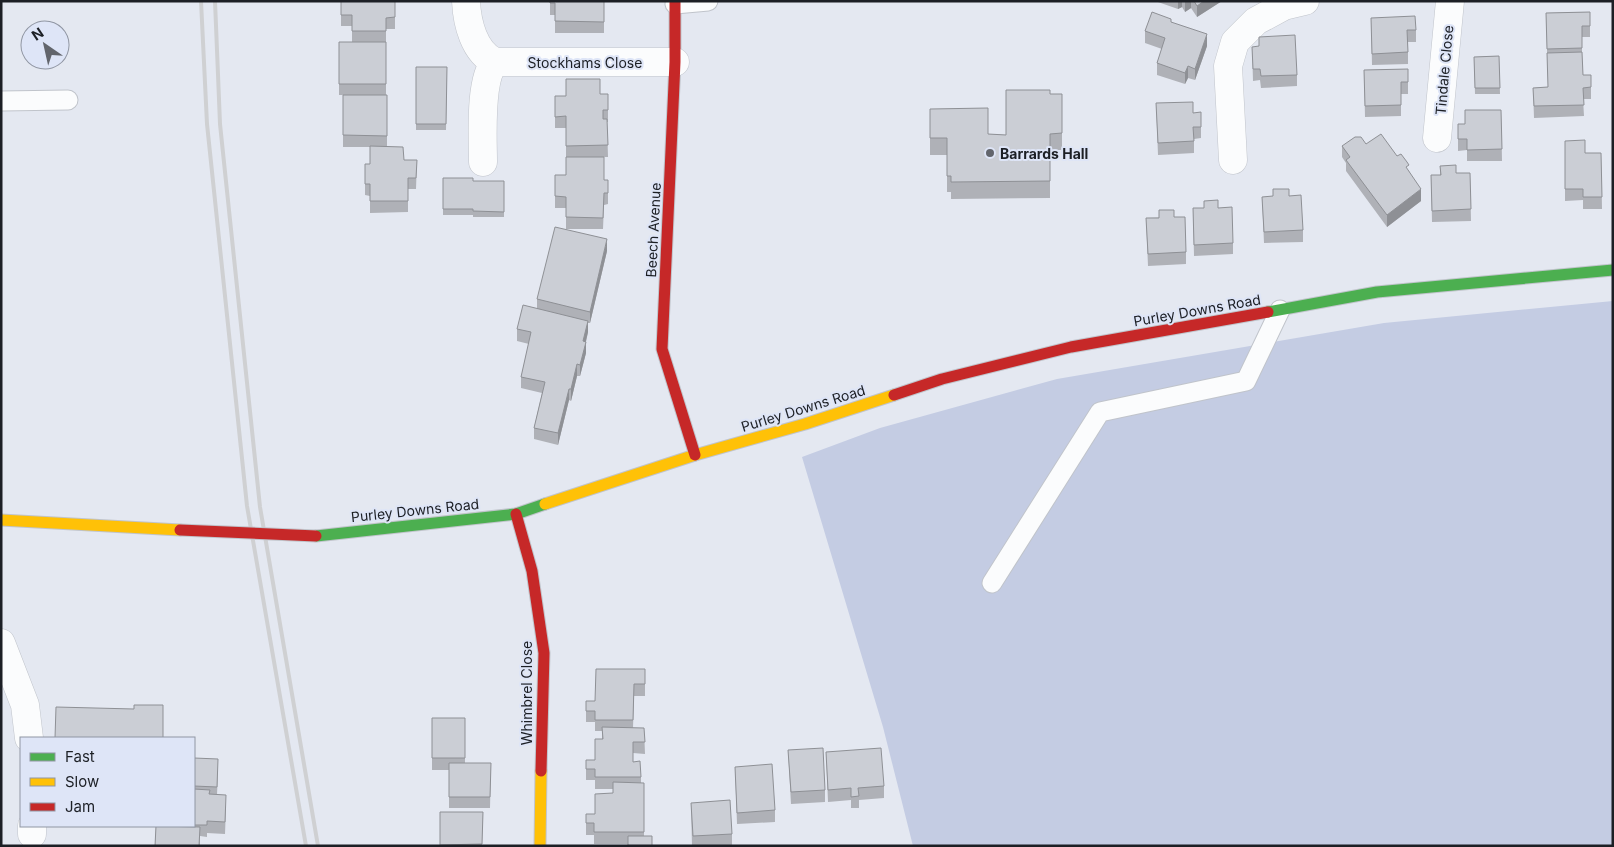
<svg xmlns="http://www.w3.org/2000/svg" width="1614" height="847" font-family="Inter,sans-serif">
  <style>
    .green { fill: #c4cce3 }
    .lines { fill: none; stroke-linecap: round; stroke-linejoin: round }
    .lane-casing { stroke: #c0c4cb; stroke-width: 21 }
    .street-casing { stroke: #c0c4cb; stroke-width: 29 }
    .fast-casing { stroke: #c0c4cb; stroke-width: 13 }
    .slow-casing { stroke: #c0c4cb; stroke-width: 13 }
    .jam-casing { stroke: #c0c4cb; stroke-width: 13 }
    .lane { stroke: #fbfcfd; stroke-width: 19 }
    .street { stroke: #fbfcfd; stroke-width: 28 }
    .fast { stroke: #4caf50; stroke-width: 11 }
    .slow { stroke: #ffc107; stroke-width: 11 }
    .jam { stroke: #c62828; stroke-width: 11 }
    .rail { stroke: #cfd0d2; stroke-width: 4 }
    .jam-bridge-casing { stroke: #c0c4cb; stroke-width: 13; stroke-linecap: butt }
    .jam-bridge { stroke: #c62828; stroke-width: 11 }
    .wall { fill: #afb1b7 }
    .shaded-wall { fill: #8e9095 }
    .building { fill: #cbced5; stroke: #8e9095 }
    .poi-dot { fill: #62656c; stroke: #dee5f7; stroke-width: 2 }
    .labels { text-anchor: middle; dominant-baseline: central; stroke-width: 4; stroke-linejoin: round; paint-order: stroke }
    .street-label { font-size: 14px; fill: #1c1f25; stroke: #dee5f7 }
    .poi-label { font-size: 14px; font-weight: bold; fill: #1c1f25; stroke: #dee5f7; text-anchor: start }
  </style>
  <rect width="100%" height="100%" fill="#e4e8f1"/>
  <path class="green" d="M1613 301V846H913L883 727 802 457 880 428 1057 379 1384 323Z"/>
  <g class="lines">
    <g class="lane-casing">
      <path id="lane" d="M675 4 708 1
        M1 101 68 100
        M992 583 1100 412 1246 381 1280 310"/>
    </g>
    <g class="street-casing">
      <path id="street" d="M466 1C467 23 474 52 495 62H675
        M1437 138 1450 1
        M1233 160 1228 66 1235 42 1256 21 1284 6 1305 1
        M483 162C483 139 479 79 495 62
        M1 643 25 705 29 738
        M32 826V834"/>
    </g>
    <g class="fast-casing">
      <path id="fast" d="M1268 312 1377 292 1613 270
        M316 536 516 514 545 504"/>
    </g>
    <g class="slow-casing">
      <path id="slow" d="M545 504 695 455 805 424 894 395
        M1 520 180 530
        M540 846 541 771"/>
    </g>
    <g class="jam-casing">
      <path id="jam" d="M675 1V62L662 349 695 455
        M894 395 942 379 1071 347 1268 312
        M516 514 532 571 544 653 541 771"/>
    </g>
    <use href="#lane" class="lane"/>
    <use href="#street" class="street"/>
    <use href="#fast" class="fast"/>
    <use href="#slow" class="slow"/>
    <use href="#jam" class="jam"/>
    <path class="rail" d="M201 1 207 124 247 506 306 846
      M215 1 220 124 260 507 318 846"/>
    <g class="jam-bridge-casing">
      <path id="jam-bridge" d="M180 530 316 536"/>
    </g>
    <use href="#jam-bridge" class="jam-bridge"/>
  </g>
  <path class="wall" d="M341 1H395V29H386V95H387V146L404 160H417L416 189H408V212L370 213V196L365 195V184L370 164V147H343V95H339V42H352V26H341Z
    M550 1H604V33H555V15H550Z
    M1155 1H1222L1197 17 1191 8 1185 12 1182 7 1178 9Z
    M1590 12V37H1582V57L1583 75H1591V99H1583L1584 116 1534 118 1533 88 1548 87 1546 13Z
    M1371 18 1416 30V42H1408V64L1372 65Z
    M1171 22 1207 46 1195 80 1188 78 1185 84 1157 75V63L1162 49 1145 43V31Z
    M1252 47 1297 75V86L1261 88 1260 80 1253 81Z
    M1499 56 1500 94H1475L1474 57Z
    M416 67H447L446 130H416Z
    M1408 69V94H1401V116L1365 117 1364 70Z
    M600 94H608V122H607L608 157H571L604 180 608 192V204L604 205 603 229H566V208H555V175H566V128H555V96H566Z
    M1050 94 1062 133V150H1050V198L951 199V192H947V155H930V109L988 134 1006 135Z
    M1156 103 1193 113 1201 127V138L1194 139V153L1158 155Z
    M1501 110 1502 161H1467V150L1458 151V124H1465Z
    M1565 141 1585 153H1601L1602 209H1583V200L1565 201Z
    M1366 144 1409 171 1421 201 1387 227 1346 171V163L1342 157V146Z
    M1440 166 1456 173H1470L1471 221 1432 222 1431 175H1440Z
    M443 178 473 181H504V217H473V215H443Z
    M1289 196 1303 230V242L1264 243 1262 197Z
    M1204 201 1218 208 1233 243V254L1194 256 1193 208H1204Z
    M1174 217 1186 252V264L1148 266 1146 218Z
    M607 251 590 323H588V332L586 342V353L580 376H577L571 401 569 400 558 445 534 439V428L542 393 521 388V377L529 344 517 341V329L537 309V299Z
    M645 669V696H634L633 728H644L645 754 633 753V762L641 777V783H644V836L628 844H594V835H586V814H595L613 793V789H595V780H586V760H595L602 739V731H595V722H586V701H595Z
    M432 718H465V763H491L490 808H449V770H432Z
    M788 750 825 790V802L791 804Z
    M826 752 884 786V798L859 800V808H851V800L828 802Z
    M194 758 218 771 217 795 226 807 225 834 207 833V837L200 836V846H155L156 826H194Z
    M735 767 775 810V822L737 824Z
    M691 803 732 834V845L692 846Z
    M440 812H483L482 846H440Z"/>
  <path class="shaded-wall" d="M1178 1H1182V7L1178 9Z
    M1185 1H1191V8L1185 12Z
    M1204 1H1222L1197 17V6Z
    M1207 34V46L1195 80V69Z
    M1188 66V78L1185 84V73Z
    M1421 189V201L1387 227V215Z
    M607 239V251L590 323V312Z
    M588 321V332L583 353V341Z
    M586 342V353L580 376V365Z
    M577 364V376L571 401V389Z
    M569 389V400L558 445V433Z"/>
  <path class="building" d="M341 1H395V17L386 18V31H352V15H341Z
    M550 1H604V22L555 21V3H550Z
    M1194 1H1204L1197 6Z
    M1152 12 1171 19V22L1207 34 1195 69 1188 66 1185 73 1157 63 1165 38 1145 31Z
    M1590 12V26H1582V48L1547 49 1546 13Z
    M1415 16 1416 30H1407L1408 52 1372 54 1371 18Z
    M1295 35 1297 75 1261 76 1260 69H1253L1252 47 1259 46V37Z
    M339 42H386V84H339Z
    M1582 52 1583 75H1591V87L1583 88 1584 105 1534 106 1533 88 1548 87 1547 53Z
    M1499 56 1500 88H1475L1474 57Z
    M416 67H447L446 124H416Z
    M1408 69V82H1401V105L1365 106 1364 70Z
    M566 79H600V94H608V110H603V119H607L608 145 566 146V116L555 117V96H566Z
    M1006 90H1050V94H1062V133L1050 134V181L951 182V176H947V138H930V109L988 108V134L1006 135Z
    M343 95H387V136L343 135Z
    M1193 102V113L1201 112V127H1193L1194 141 1158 143 1156 103Z
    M1465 110H1501L1502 149 1467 150V139H1458V124H1465Z
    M1381 134 1397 156 1401 154 1407 162 1409 165 1406 167 1421 189 1387 215 1346 160 1350 157 1342 146 1355 137H1361L1366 144Z
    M1585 140V153H1601L1602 197H1583V189H1565V141Z
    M370 146 403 147 404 160H417L416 178H408V201H370V184H365V164H370Z
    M566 157H604V180H608V193H604L603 218 566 217V197L555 196V175H566Z
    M1456 165V173H1470L1471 209 1432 211 1431 175H1441L1440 166Z
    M443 178H473V181H504V212L473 211V209H443Z
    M1273 189H1289V196L1301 195 1303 230 1264 232 1262 197 1273 196Z
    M1218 200V208L1232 207 1233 243 1194 245 1193 208H1204V201Z
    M1159 210H1174V217H1185L1186 252 1148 254 1146 218H1159Z
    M555 227 607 239 590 312 537 299Z
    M523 305 588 321 583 341 586 342 580 365 577 364 571 389H569L558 433 534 428 545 382 521 377 531 332 517 329Z
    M596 669H645V684H634L633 720H595V711H586V701H595Z
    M134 705H163V738H55L56 707 134 709Z
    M432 718H465V758H432Z
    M602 727 644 728 645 742H633V762L640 761 641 777H595V769H586V760H595V739H603Z
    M823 748 825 790 791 792 788 750Z
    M881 748 884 786 858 788 859 796 851 797V788L828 790 826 752Z
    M194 758 218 759 217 787 194 786Z
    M449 763H491L490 797H449Z
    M772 764 775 810 737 813 735 767Z
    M613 782 644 783V832H594V823H586V814H595V794L613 793Z
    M194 789 210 790 209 794 226 795 225 822 207 821V825H194Z
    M730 800 732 834 693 836 691 803Z
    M440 812H483L482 844 440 845Z
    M156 826 200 827 199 846H155Z
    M628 836H652V846H628Z"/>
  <circle class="poi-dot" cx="990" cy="153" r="5"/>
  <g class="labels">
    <g class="street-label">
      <text x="585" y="62">Stockhams Close</text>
      <text transform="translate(1444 70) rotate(-85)">Tindale Close</text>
      <text transform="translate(653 230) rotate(-87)">Beech Avenue</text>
      <text transform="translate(1197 310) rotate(-10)">Purley Downs Road</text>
      <text transform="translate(803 408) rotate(-17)">Purley Downs Road</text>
      <text transform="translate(415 510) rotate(-6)">Purley Downs Road</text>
      <text transform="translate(526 693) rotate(-90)">Whimbrel Close</text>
    </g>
    <g class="poi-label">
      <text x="1000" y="153">Barrards Hall</text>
    </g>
  </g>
  <rect width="1614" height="847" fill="none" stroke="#1c1f25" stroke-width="5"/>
  <rect x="20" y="737" width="175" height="90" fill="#dee5f7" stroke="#9096a3"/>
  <rect x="30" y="753" width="25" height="8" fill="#4caf50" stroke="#9096a3"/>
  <text x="65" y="762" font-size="15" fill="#1c1f25">Fast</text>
  <rect x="30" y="778" width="25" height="8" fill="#ffc107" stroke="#9096a3"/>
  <text x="65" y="787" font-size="15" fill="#1c1f25">Slow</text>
  <rect x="30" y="803" width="25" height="8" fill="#c62828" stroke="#9096a3"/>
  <text x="65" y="812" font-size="15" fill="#1c1f25">Jam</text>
  <g transform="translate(45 45) rotate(326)"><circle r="24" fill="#dee5f7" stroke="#9096a3"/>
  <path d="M0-4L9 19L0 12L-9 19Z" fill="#62656c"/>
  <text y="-8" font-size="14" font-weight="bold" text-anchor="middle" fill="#1c1f25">N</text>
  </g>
</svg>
